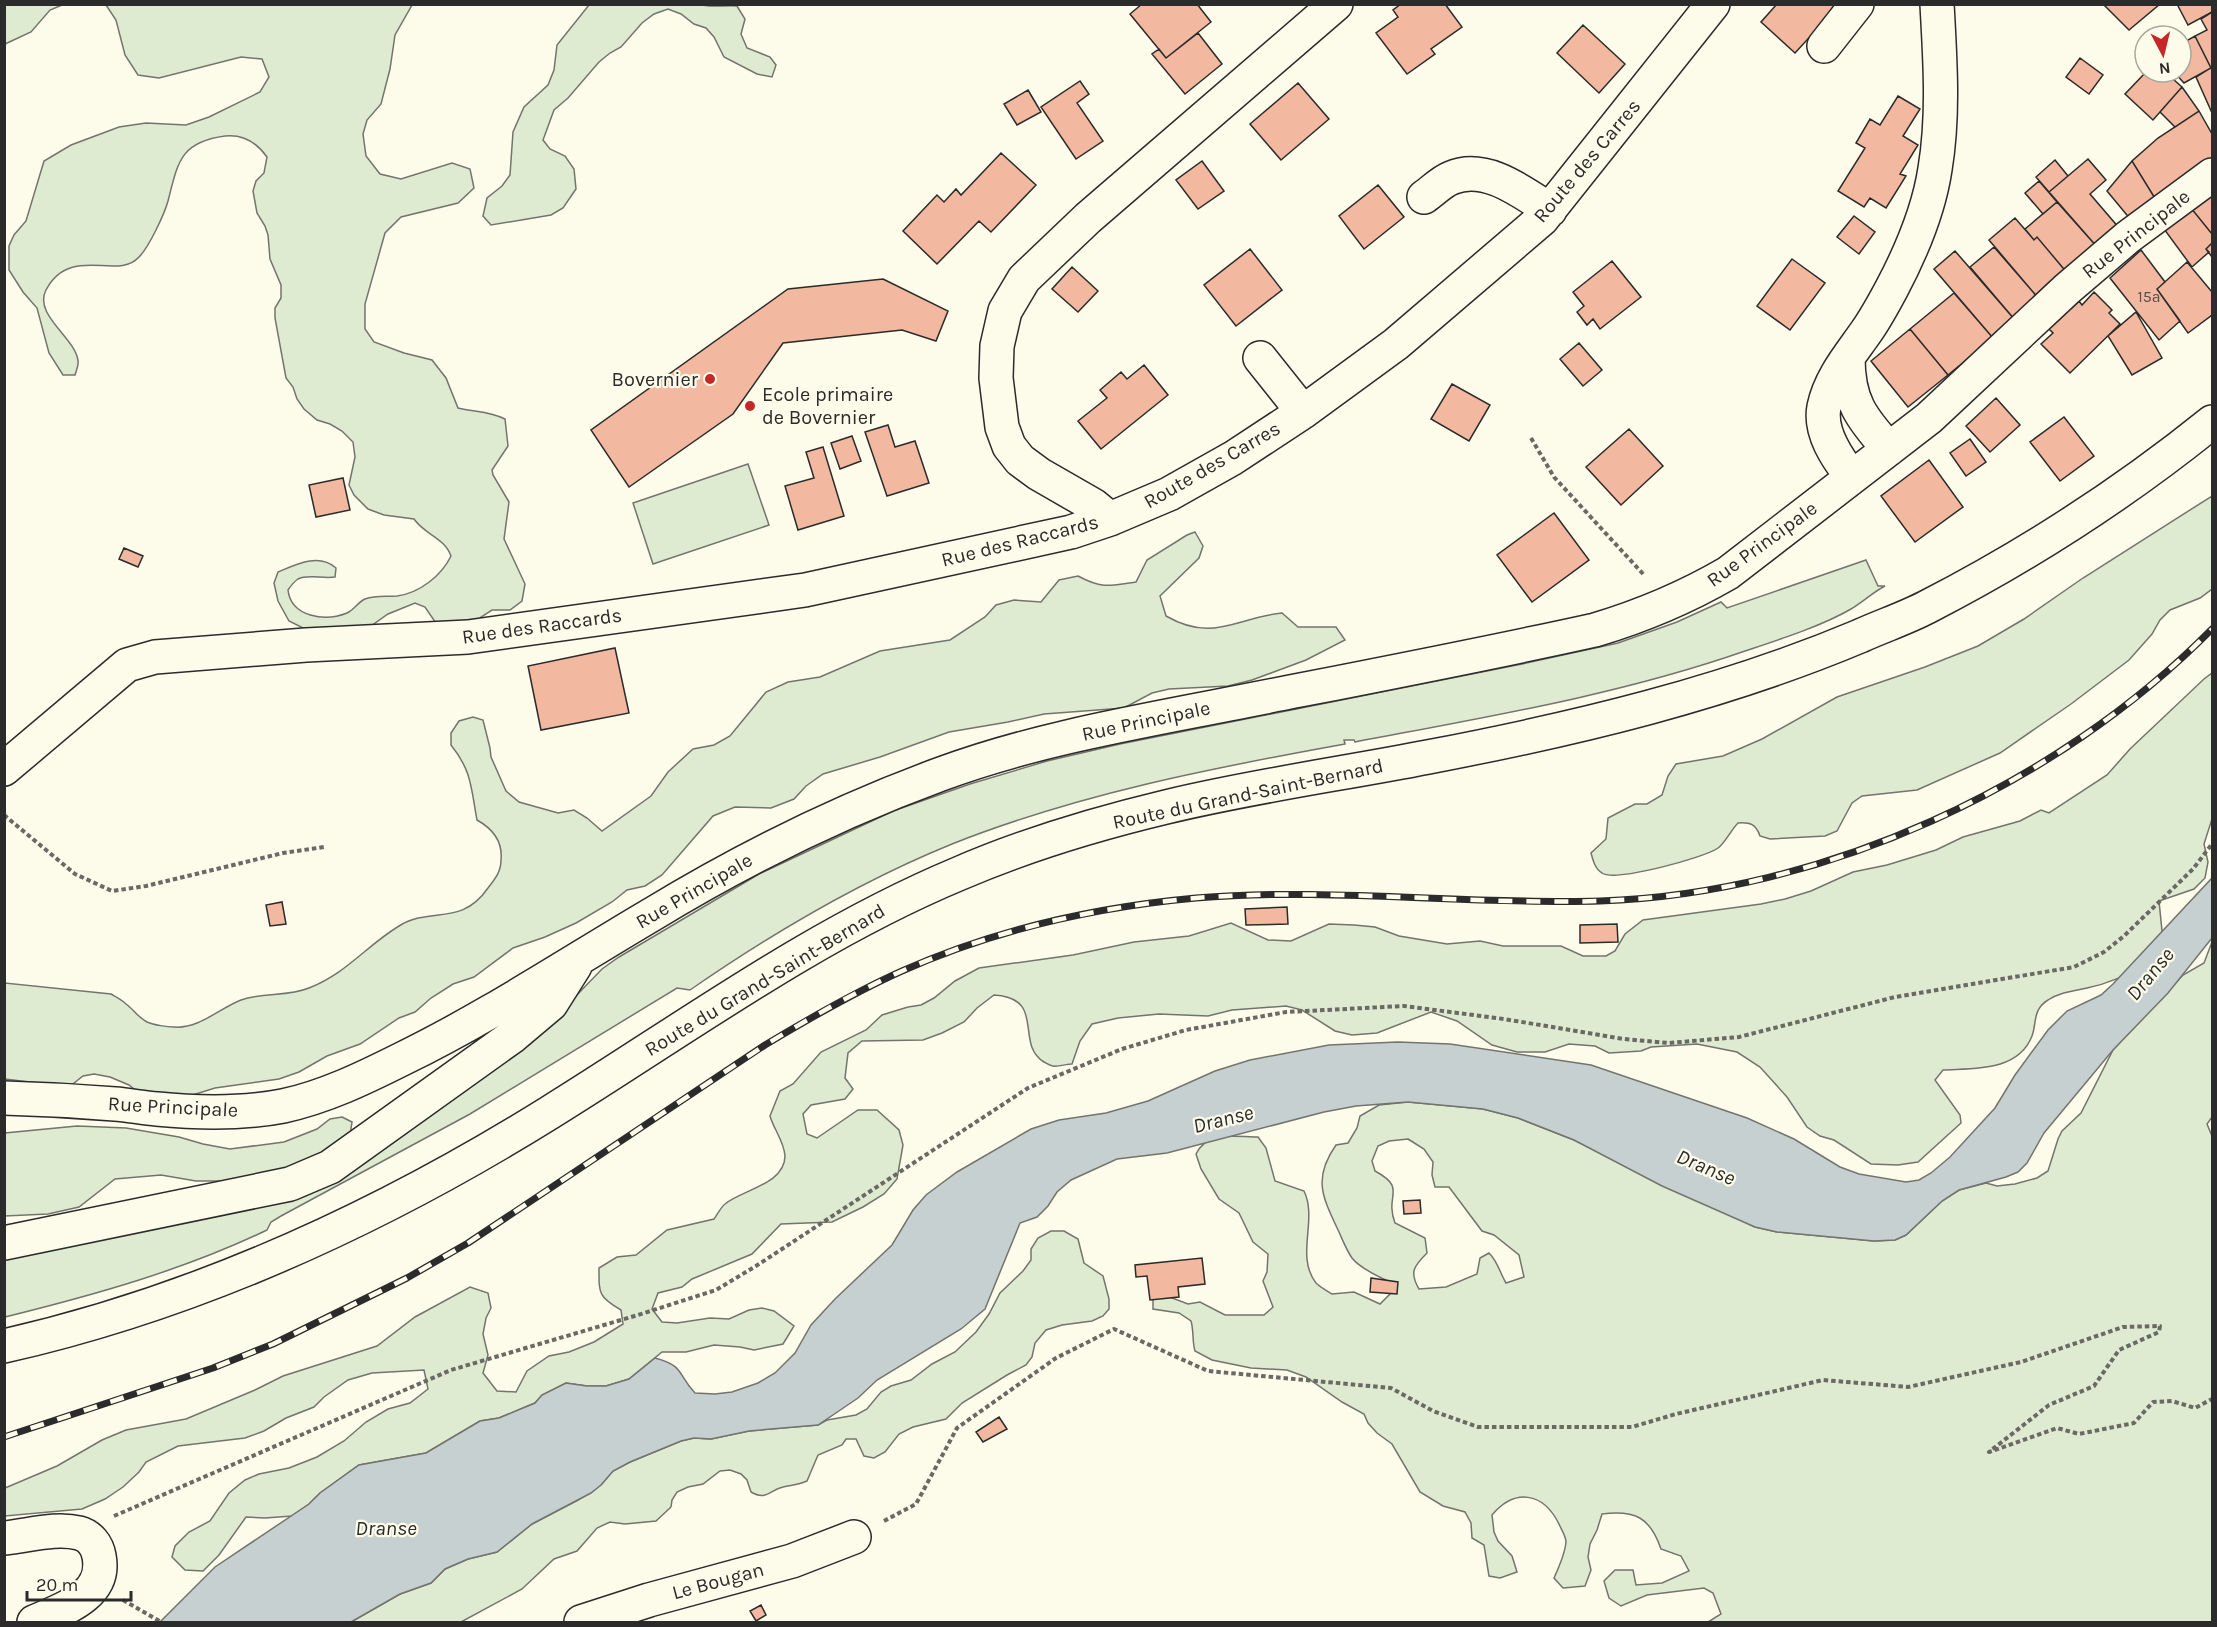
<svg xmlns="http://www.w3.org/2000/svg" width="2217" height="1627" font-family="Karla,sans-serif">
  <style>
    .green { fill: #deebd1; stroke: #74746e; stroke-width: 1.5; fill-rule: evenodd }
    .water { fill: #c7d0d0; stroke: #74746e; stroke-width: 1.5 }
    .building { fill: #f2b8a0; stroke: #2b2b2b; stroke-width: 1.5 }
    .lines { fill: none; stroke-linecap: round; stroke-linejoin: round }
    .minor-casing { stroke: #2b2b2b; stroke-width: 36 }
    .major-casing { stroke: #2b2b2b; stroke-width: 36 }
    .path { stroke: #6a6964; stroke-width: 4; stroke-dasharray: 4.5 3; stroke-linecap: butt }
    .minor { stroke: #fdfbea; stroke-width: 33 }
    .major { stroke: #fdfbea; stroke-width: 33 }
    .rail-casing { stroke: #2b2b2b; stroke-width: 7 }
    .rail { stroke: #fdfbea; stroke-width: 4.5; stroke-dasharray: 14; stroke-linecap: butt }
    .poi-dot { fill: #c62828; stroke: #fdfbea; stroke-width: 2 }
    .labels { text-anchor: middle; dominant-baseline: central; stroke-width: 4.5; stroke-linejoin: round; paint-order: stroke }
    .number-label { font-size: 16px; fill: #5d4e48 }
    .street-label { font-size: 20px; fill: #2b2b2b; stroke: #fdfbea }
    .poi-label { font-size: 20px; fill: #2b2b2b; stroke: #fdfbea; text-anchor: end }
    .water-label { font-size: 21px; font-style: italic; fill: #2b2b2b; stroke: #fdfbea }
  </style>
  <rect width="100%" height="100%" fill="#fdfbea"/>
  <path class="green" d="M699 4C707 8 726 5 737 6L745 19 741 34 747 48 770 57 776 65 772 77 757 74 724 57 714 37 706 28 694 24 681 14 668 9 654 14 642 23 621 47 610 53 599 62 568 98 554 110 543 140 550 149 565 156 574 169 576 189 563 208 551 215 491 225 483 216 487 198 502 186 510 175 513 132 524 107 548 85 554 70 557 45 589 5Z
    M4 5 5 4 62 5 50 10 31 32 5 44Z
    M106 5H412L395 35 390 69 381 104 367 120 363 134 366 156 380 174 401 179 452 163 470 169 474 188 458 203 401 217 385 233 365 304V329L374 342 404 353 432 360 446 378 458 408C475 412 490 411 505 419L508 446 492 470 493 475 509 502 504 539 525 584 522 601 510 610H492L481 617 468 631 440 629 425 607 415 603 388 614 368 628 317 635 289 621 278 601 274 583 278 572C297 564 319 553 336 568L335 577C324 579 307 574 298 579 295 581 290 587 288 590 291 617 325 622 347 613 354 610 358 602 365 599 376 595 386 597 397 596 420 593 442 575 451 556 444 537 425 535 414 519L384 515 368 509 354 495 349 485 355 457 353 442 342 431 330 424 317 420 304 409 297 399 293 387 286 378 275 318V308L281 298V285L270 259 268 235 265 226 257 213 253 191 256 181 264 173 267 157C257 143 243 134 225 136 180 142 178 162 168 201 164 215 149 247 139 257 118 281 70 244 46 290 33 315 76 338 78 361 79 365 76 371 75 375H63L49 353 37 308 23 292 9 270V246L14 235 26 221 44 161 71 145 119 127 146 123 186 125 209 117 260 92 269 77 262 59 241 57 159 78 138 75 125 55 116 20Z
    M748 464 769 525 653 564 633 503Z
    M2212 496V589L2200 598 2170 610 2160 620 2152 634 2129 660 2071 704 2000 753 1917 790 1862 796 1852 803 1837 831 1825 836 1770 839 1760 836C1756 824 1750 822 1738 823 1731 830 1725 843 1718 848 1704 858 1615 882 1602 873 1595 869 1593 860 1591 853L1606 839 1608 818 1635 804H1647L1662 795 1668 776 1676 764 1723 756 1762 739 1837 697 1925 667 1978 646 2024 619 2083 578Z
    M1195 532 1203 546 1199 558 1160 596 1166 616C1213 643 1235 618 1282 613L1298 627H1336L1345 640 1306 660 1252 680 1228 686 1169 689 1152 693 1124 708 1044 714 1008 722 949 732 880 757 823 774 806 786 794 799 771 808 735 807 713 816 662 875 645 886 627 890 612 902 576 923 545 937 513 948 474 977 453 984 431 998 415 1012 399 1018 360 1044 327 1056 299 1072 279 1079 215 1088 183 1098 139 1093 129 1085 110 1077 94 1074 83 1076 69 1087 5 1079V983L111 994C116 997 122 1000 126 1004 133 1009 139 1018 147 1022 154 1025 167 1027 174 1027 199 1029 220 1008 241 1000 264 992 287 997 309 988 347 973 366 946 399 926 431 906 461 927 488 888 495 879 501 872 501 860 503 841 493 829 477 820 471 788 472 771 451 745V733L459 721 473 717 483 720 490 748 491 757 506 791 519 802 558 813 574 810 587 818 602 831 651 796 668 772 693 749 714 745 730 736 766 692 788 682 820 677 880 651 950 640 985 617 996 605 1014 600 1041 602 1059 580 1078 576C1102 589 1110 586 1136 582L1147 560 1187 535Z
    M1866 560 1878 586H1885C1873 592 1863 602 1851 609 1822 626 1778 640 1745 651 1619 695 1486 717 1355 742L1354 740H1344L1345 744C1212 768 1078 794 952 844 861 881 771 934 690 990L677 988 470 1114 281 1216 271 1222 267 1230C184 1270 94 1295 5 1317L4 1255 266 1198 575 997 602 969 619 957 759 874 893 811 970 784 1047 761 1120 744 1522 664 1618 643 1677 622 1721 602 1727 608Z
    M2212 673V819L2204 844 2208 862 2205 878 2194 889 2159 901 2163 941C2157 948 2150 960 2142 965 2126 976 2106 984 2087 988 2073 991 2060 992 2048 1000 2032 1010 2037 1023 2032 1036 2018 1072 1973 1068 1943 1070L1935 1080 1960 1115 1961 1123 1918 1162 1898 1165 1871 1164 1834 1140 1820 1136 1807 1127 1787 1097 1760 1067 1737 1052 1697 1044 1651 1047 1641 1051 1609 1053 1595 1046 1569 1044 1545 1052H1517L1492 1045 1457 1021 1431 1012 1377 1033 1352 1035 1335 1031 1302 1010 1286 1006 1232 1010 1208 1016 1159 1014 1118 1018 1092 1024 1080 1041 1072 1064C1066 1064 1058 1067 1053 1066 1051 1066 1046 1063 1044 1062 1014 1044 1047 998 994 995L977 1008 964 1022 942 1033 923 1040 862 1041 848 1053 845 1078 853 1089 845 1099 811 1105 803 1114 807 1134 817 1138 858 1110H877L899 1130 903 1145 897 1179 884 1194 863 1207 832 1222 781 1224 752 1254 692 1279 682 1287 658 1293 652 1309 662 1322 677 1323 710 1318 729 1319 749 1310 762 1308 774 1311 794 1326 783 1344 754 1350 740 1347 714 1345 686 1352H662L629 1379 606 1386H587L566 1383 542 1395 535 1403 499 1418 480 1421 426 1453 359 1465 320 1493 309 1504 292 1516 265 1518 246 1517 219 1555 203 1571 185 1570 172 1557 175 1546 189 1532 210 1521 229 1493 245 1480 259 1474 289 1468 317 1457 344 1441 366 1422 388 1409 410 1403 428 1389 424 1370 372 1373 348 1380 324 1397 314 1407 286 1418 264 1431 245 1438 178 1446 146 1462 139 1472 123 1487 105 1499 82 1509 5 1516V1488L57 1466 102 1440 126 1430 186 1419 255 1390 283 1376 377 1346 415 1317 470 1287 488 1293 491 1308 486 1318 483 1334 488 1355 483 1373 497 1391 516 1392 527 1371 549 1356 569 1352 594 1342 623 1324 621 1310C598 1297 599 1293 599 1268L617 1257 636 1255 667 1230 714 1219C717 1215 721 1207 725 1204 742 1190 785 1184 785 1156 784 1141 774 1130 770 1116L780 1091 793 1084 821 1052 866 1030 882 1015 908 1007 921 1005 934 998 955 981 979 968 1073 955 1134 942 1189 936 1231 923 1268 940 1291 941 1329 924 1354 925 1375 927 1399 936 1447 944 1480 941 1503 946H1561L1583 956H1606L1615 951 1625 934 1643 920 1761 904 1785 899 1811 891 1853 872 1887 865 1936 850 1963 837 2020 821 2041 810 2049 813 2107 775 2130 749 2204 679Z
    M2212 942V1117L2207 1124 2212 1136V1622H1708L1721 1614 1713 1593 1704 1588 1647 1595 1621 1606 1609 1598 1604 1581 1615 1570H1633L1636 1585 1662 1583 1689 1571 1681 1556 1661 1549C1650 1517 1635 1510 1602 1514L1597 1530 1590 1544 1588 1557 1591 1570 1585 1586 1563 1588 1554 1578C1559 1567 1565 1554 1566 1542 1566 1536 1561 1529 1559 1524 1543 1492 1515 1488 1492 1515L1494 1532 1498 1541 1512 1556 1517 1572 1500 1578 1489 1576 1484 1545 1472 1538 1471 1523 1465 1512 1443 1506 1420 1492 1392 1444 1377 1433 1368 1423 1364 1414 1342 1402 1306 1377 1287 1370 1251 1368 1212 1360 1195 1351C1192 1341 1194 1331 1191 1321L1179 1313 1153 1309V1298L1159 1293 1188 1304 1200 1302 1225 1315H1264L1273 1307 1263 1281 1267 1272 1268 1254 1253 1242 1239 1213 1219 1199 1201 1169 1196 1154C1208 1130 1235 1137 1258 1137L1266 1148 1275 1181 1304 1191C1318 1220 1295 1256 1316 1283 1320 1287 1327 1291 1332 1294L1354 1292 1380 1304 1391 1293 1388 1281C1377 1276 1359 1267 1352 1258 1347 1251 1343 1241 1339 1232 1323 1198 1312 1179 1336 1145L1348 1143 1357 1128 1360 1116 1379 1105 1408 1102 1483 1109 1518 1118 1574 1140 1755 1227 1777 1232 1874 1241 1895 1240 1906 1235 1942 1201 1959 1190 1986 1183 1997 1186 2015 1184 2037 1178 2048 1171 2058 1139 2062 1131 2081 1113 2113 1050 2183 975 2204 963ZM1408 1139 1424 1149 1433 1162 1432 1175 1435 1187H1449L1482 1231 1494 1235 1519 1255 1524 1277 1506 1283C1499 1271 1498 1262 1489 1253L1480 1258 1477 1274 1446 1287 1419 1289C1409 1272 1414 1266 1427 1253L1425 1238 1395 1223C1384 1194 1408 1189 1375 1171L1372 1161 1378 1146 1389 1141Z
    M342 1117 352 1122 350 1135 305 1165 226 1181H196L161 1175 115 1179 79 1207 48 1214 5 1216V1133L77 1126 126 1128 179 1137 203 1144 230 1149 284 1142 317 1129 330 1119Z
    M1051 1231H1064L1078 1239 1084 1263 1103 1276 1109 1299V1309L1103 1316 1092 1321 1062 1325 1046 1330 1035 1343 1032 1357 1026 1365 1007 1375 962 1403 946 1419 913 1427 899 1434 885 1452 874 1458 864 1456 856 1439H846L842 1445 818 1455 807 1481C798 1485 791 1485 783 1487 769 1490 767 1501 751 1492L747 1480 741 1474 730 1470 720 1471 703 1484 688 1487 677 1492 672 1500 671 1507 656 1521 625 1524 610 1522 597 1528 577 1551 554 1559 522 1589 461 1622H351L400 1594 431 1583 445 1569 468 1559 497 1552 532 1524 578 1500 601 1485 613 1471 630 1462 681 1441 694 1438 711 1439 749 1431 818 1425 827 1420 856 1415 867 1409 881 1392 891 1386 911 1380 932 1364 955 1352 976 1332 989 1314 1000 1293 1023 1271 1031 1260V1249L1038 1238Z"/>
  <path class="water" d="M2212 878V938L2168 993 2113 1050 2044 1133 2027 1163 2018 1172 2006 1177 1959 1190 1942 1201 1906 1235 1895 1240 1874 1241 1777 1232 1755 1227 1662 1186 1574 1140 1518 1118 1483 1109 1408 1102 1356 1106 1324 1112 1167 1153 1117 1159 1071 1180 1057 1192 1048 1206 1037 1217 1020 1223 985 1309 961 1329 877 1380 858 1398 818 1425 749 1431 711 1439 694 1438 681 1441 630 1462 613 1471 601 1485 591 1493 532 1524 497 1552 468 1559 445 1569 431 1583 400 1594 351 1622H160L215 1567 309 1504 320 1493 359 1465 426 1453 480 1421 499 1418 535 1403 542 1395 566 1383 587 1386H606L629 1379 655 1358C685 1366 677 1374 695 1393L715 1394 732 1392 758 1383 775 1373 795 1353 811 1325 835 1299 892 1245 913 1210 926 1195 957 1172 1031 1129 1059 1120 1106 1113 1148 1101 1215 1071 1250 1060 1329 1045 1398 1042 1450 1044 1591 1065 1747 1118 1794 1139 1840 1167 1859 1174 1906 1182 1919 1180 1931 1173 1950 1157 1995 1108 2015 1075 2048 1030 2067 1011 2101 995 2113 984Z"/>
  <path class="building" d="M1142 4H1197L1211 22 1166 58 1130 14Z
    M1401 4H1445L1462 27 1431 49 1435 54 1407 74 1376 33 1398 17 1393 10Z
    M1777 4H1840L1795 53 1761 22Z
    M2103 4H2160L2129 30Z
    M2177 4H2212V12L2188 25Z
    M2212 12V67L2211 68 2195 36 2207 30 2201 19Z
    M1583 25 1625 64 1599 93 1557 53Z
    M1198 33 1222 64 1185 94 1152 54 1159 49 1166 58Z
    M2195 36 2211 68 2184 83 2174 72H2181V44Z
    M2080 58 2103 75 2089 94 2066 77Z
    M2212 67V113L2196 77Z
    M2146 72H2165L2182 87 2153 120 2125 94Z
    M1080 81 1089 94 1077 103 1103 141 1076 159 1041 107Z
    M1298 83 1329 119 1281 160 1250 124Z
    M2182 87 2199 111 2175 127 2160 112Z
    M1028 90 1041 112 1017 125 1004 104Z
    M1898 96 1920 109 1903 136 1918 145 1900 174 1906 176 1886 208 1870 198 1864 207 1838 191 1865 148 1856 143 1870 119 1880 125Z
    M2199 111 2212 134V163L2156 200 2132 161 2158 138Z
    M1001 153 1036 185 991 232 979 221 937 264 903 231 937 195 944 202 956 189 961 195Z
    M2088 159 2106 180 2090 194 2120 229 2098 248 2049 192Z
    M2055 160 2068 176 2049 192 2036 177Z
    M1202 161 1224 191 1198 209 1176 180Z
    M2132 161 2156 200 2131 220 2107 191Z
    M2039 181 2057 202 2043 214 2025 193Z
    M1378 185 1404 217 1364 249 1339 216Z
    M2212 194V234L2191 208Z
    M2057 202 2098 248 2068 274 2037 237 2034 240 2025 229Z
    M2191 208 2212 234V243L2206 249 2209 252 2192 267 2164 229Z
    M1854 216 1875 232 1859 254 1837 237Z
    M2015 218 2034 240 2037 237 2068 274 2039 299 1989 240Z
    M2212 243V257L2206 249Z
    M1994 247 2039 299 2015 320 1970 267Z
    M1250 249 1282 290 1236 326 1204 285Z
    M2141 250 2165 282 2157 289 2180 321 2159 340 2110 278Z
    M1955 251 2015 320 1993 338 1934 269Z
    M1792 259 1825 283 1790 330 1757 306Z
    M1612 261 1641 297 1600 329 1593 319 1587 325 1577 312 1584 306 1573 292Z
    M2187 262 2212 292V315L2188 333 2157 289Z
    M1072 267 1098 291 1078 312 1052 289Z
    M883 279 948 311 936 341 902 330 783 343 733 414 629 487 591 430 788 289Z
    M2094 292 2112 310 2109 313 2120 324 2070 373 2041 344 2053 333 2049 329 2079 301 2082 305Z
    M1954 293 1993 338 1948 375 1910 329Z
    M2136 312 2162 358 2132 375 2108 336Z
    M1910 329 1948 375 1908 407 1871 361Z
    M1579 343 1602 370 1583 386 1560 359Z
    M1144 365 1168 395 1101 449 1078 421 1107 398 1100 390 1121 372 1127 379Z
    M1452 384 1490 405 1469 441 1431 419Z
    M1996 398 2020 425 1990 452 1966 426Z
    M2064 417 2094 456 2060 481 2030 442Z
    M888 425 895 447 915 441 929 483 887 496 865 432Z
    M1629 429 1663 466 1621 505 1586 467Z
    M852 436 861 461 840 469 831 443Z
    M1970 439 1986 462 1966 476 1950 453Z
    M823 447 844 516 798 530 785 486 814 478 806 452Z
    M1929 460 1963 507 1915 542 1881 496Z
    M343 478 350 510 316 517 309 485Z
    M1554 513 1589 560 1532 602 1497 555Z
    M124 548 143 556 138 567 119 559Z
    M615 648 629 713 541 730 528 666Z
    M282 902 286 924 270 926 266 905Z
    M1287 907 1288 924 1246 925 1245 909Z
    M1617 924 1618 942 1580 943V925Z
    M1420 1200 1421 1213 1404 1214 1403 1201Z
    M1202 1258 1205 1284 1178 1287 1179 1297 1150 1300 1147 1276 1136 1277 1135 1265Z
    M1371 1278 1398 1282 1397 1294 1370 1292Z
    M999 1417 1007 1429 983 1442 976 1432Z
    M761 1605 766 1615 756 1621 750 1611Z"/>
  <g class="lines">
    <g class="minor-casing">
      <path id="minor" d="M1824 46 1857 4
        M1424 197C1433 191 1441 182 1451 178 1485 163 1522 192 1550 210
        M1260 358 1303 412
        M1848 358C1848 401 1861 418 1889 449
        M1852 477C1837 458 1819 432 1824 407 1830 378 1850 355 1866 332 1876 318 1884 303 1892 288 1911 252 1929 209 1935 169 1944 115 1940 59 1937 4
        M1110 519 1093 505 1039 474 1020 460 1009 446 1002 427 996 378 997 346 1005 311 1024 279 1088 218 1336 4
        M4 769 127 665 155 657 306 645 468 637 805 590 1071 532 1110 519 1169 494 1233 458 1303 412 1396 344 1542 219 1713 4
        M4 1098C41 1099 78 1101 115 1104 129 1105 143 1108 157 1109 198 1113 242 1114 283 1106 325 1097 364 1078 402 1059 488 1017 568 964 651 915 743 859 840 811 941 774 1033 740 1132 723 1229 704 1351 680 1473 657 1595 630 1642 616 1685 598 1728 573L1929 418 2067 289 2128 237 2212 175
        M4 1243 290 1184 330 1167 513 1036 551 1004 575 966
        M4 1538C28 1536 55 1527 79 1533 90 1536 97 1545 99 1556 107 1596 63 1609 34 1622
        M581 1622 649 1600 792 1561 854 1537"/>
    </g>
    <g class="major-casing">
      <path id="major" d="M4 1346C199 1302 380 1218 549 1113 683 1030 812 935 958 874 1025 845 1095 824 1166 807 1252 786 1341 774 1428 757 1575 729 1722 694 1860 636 1882 626 1906 618 1927 607 2028 555 2124 493 2212 422"/>
    </g>
    <path class="path" d="M1531 438 1554 477 1644 575
      M4 815 75 874 112 891 146 886 283 853 324 847
      M114 1516 451 1370 638 1315 716 1290 756 1266 1028 1088 1122 1049 1186 1030 1286 1012 1404 1006 1504 1019 1624 1039 1669 1043 1739 1037 1895 997 2074 967 2104 952 2124 936 2193 869 2212 844
      M884 1521 916 1504 957 1428 1056 1358 1114 1329 1208 1371 1391 1388 1433 1411 1478 1427H1632L1676 1414 1823 1380 1908 1387 2021 1362 2123 1327 2160 1326 2159 1332 2119 1350 2094 1386 2049 1405 1989 1452 2057 1428 2079 1434 2134 1423 2153 1402 2172 1401 2195 1408 2212 1399
      M123 1600 161 1622"/>
    <use href="#minor" class="minor"/>
    <use href="#major" class="major"/>
    <g class="rail-casing">
      <path id="rail" d="M4 1437 213 1368 273 1344 407 1278 468 1243 765 1045C810 1018 855 992 902 971 994 930 1096 907 1196 898 1331 887 1465 905 1600 901 1822 894 2057 786 2212 629"/>
    </g>
    <use href="#rail" class="rail"/>
  </g>
  <g class="poi-dot">
    <circle cx="710" cy="379" r="6"/>
    <circle cx="750" cy="406" r="6"/>
  </g>
  <g class="labels">
    <g class="number-label">
      <text x="2149" y="296">15a</text>
    </g>
    <g class="street-label">
      <text transform="translate(1587 161) rotate(-50)">Route des Carres</text>
      <text transform="translate(2136 234) rotate(-38)">Rue Principale</text>
      <text transform="translate(1212 465) rotate(-30)">Route des Carres</text>
      <text transform="translate(1020 541) rotate(-14)">Rue des Raccards</text>
      <text transform="translate(1762 544) rotate(-36)">Rue Principale</text>
      <text transform="translate(542 626) rotate(-8)">Rue des Raccards</text>
      <text transform="translate(1146 721) rotate(-12)">Rue Principale</text>
      <text transform="translate(1248 794) rotate(-12)">Route du Grand-Saint-Bernard</text>
      <text transform="translate(694 891) rotate(-30)">Rue Principale</text>
      <text transform="translate(765 980) rotate(-31)">Route du Grand-Saint-Bernard</text>
      <text transform="translate(173 1107) rotate(3)">Rue Principale</text>
      <text transform="translate(718 1581) rotate(-15)">Le Bougan</text>
    </g>
    <g class="poi-label">
      <text x="698" y="379">Bovernier</text>
      <text x="762" y="394" text-anchor="start">Ecole primaire<tspan x="762" dy="23">de Bovernier</tspan></text>
    </g>
    <g class="water-label">
      <text transform="translate(2150 974) rotate(-50)">Dranse</text>
      <text transform="translate(1223 1119) rotate(-14)">Dranse</text>
      <text transform="translate(1706 1167) rotate(23)">Dranse</text>
      <text x="386" y="1528">Dranse</text>
    </g>
  </g>
  <rect width="2217" height="1627" fill="none" stroke="#2b2b2b" stroke-width="12"/>
  <g transform="translate(2163 54) rotate(173)"><circle r="28" fill="#fdfbea" stroke="#a9a89e" stroke-width="1.5"/>
  <path d="M0-4.5L10 22L0 15L-10 22Z" fill="#c62828"/>
  <text y="-9" font-size="16" font-weight="bold" text-anchor="middle" fill="#2b2b2b">N</text>
  </g>
  <path d="M27 1591v9h104v-9" fill="none" stroke="#2b2b2b" stroke-width="3"/>
  <text x="36" y="1591" font-size="18" fill="#2b2b2b" stroke="#fdfbea" stroke-width="4.5" paint-order="stroke">20 m</text>
</svg>
